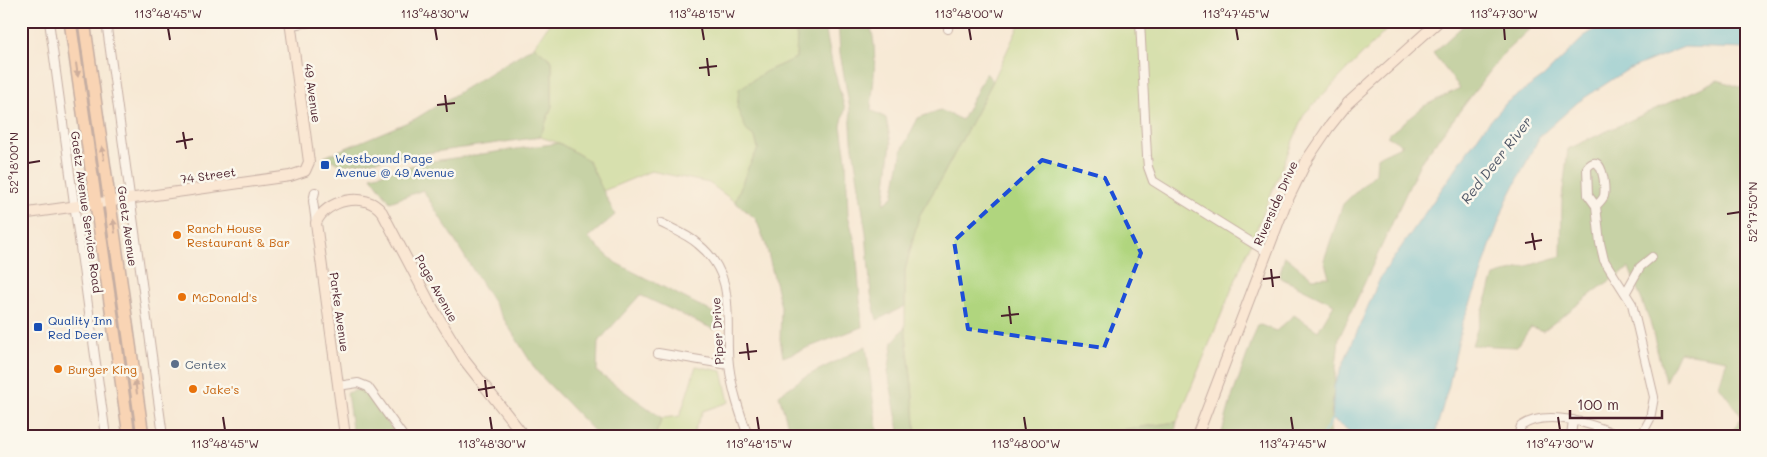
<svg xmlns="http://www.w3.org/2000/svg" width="1767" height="457" font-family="Mali,sans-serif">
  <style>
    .green { fill: #b0d57e; stroke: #7d7a54 }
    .forest { fill: #8cb66d; stroke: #6b6a4c }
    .water { fill: #55bcd3; stroke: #506e7f }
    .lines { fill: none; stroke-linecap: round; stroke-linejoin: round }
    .stream { stroke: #55bcd3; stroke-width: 2 }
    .street-casing { stroke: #876666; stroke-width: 10 }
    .secondary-casing { stroke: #876666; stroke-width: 12 }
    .primary-casing { stroke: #876666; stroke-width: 14 }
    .street { stroke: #fff; stroke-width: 8 }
    .secondary { stroke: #fde4d1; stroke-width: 10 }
    .primary { stroke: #fabb8c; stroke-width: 11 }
    .oneway { fill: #996557 }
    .marked { fill: none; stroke: #1d4ed8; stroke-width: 4; stroke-dasharray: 10 6; stroke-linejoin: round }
    .ticks { fill: none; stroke: #4a1f2b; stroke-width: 2 }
    .transit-dot { fill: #1a4fb4; stroke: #fbf7ec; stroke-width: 2 }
    .food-dot { fill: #e8710a; stroke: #fbf7ec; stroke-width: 2 }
    .service-dot { fill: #5c6f8a; stroke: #fbf7ec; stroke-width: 2 }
    .labels { text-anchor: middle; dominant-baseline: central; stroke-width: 5; stroke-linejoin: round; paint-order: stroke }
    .street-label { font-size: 12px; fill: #4a1f2b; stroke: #fbf7ec }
    .transit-label { font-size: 12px; fill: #164399; stroke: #fbf7ec; text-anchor: start }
    .food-label { font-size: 12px; fill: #c56008; stroke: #fbf7ec; text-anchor: start }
    .service-label { font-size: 12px; fill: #4e5e75; stroke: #fbf7ec; text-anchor: start }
    .water-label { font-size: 14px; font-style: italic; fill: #4e5666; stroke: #fbf7ec }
    .neatline { fill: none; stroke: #4a1f2b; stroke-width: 2 }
    .ticks-label { font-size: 12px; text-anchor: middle; fill: #4a1f2b }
  </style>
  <rect width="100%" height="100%" fill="#fbf7ec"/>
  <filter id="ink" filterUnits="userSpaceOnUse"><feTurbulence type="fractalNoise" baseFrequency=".02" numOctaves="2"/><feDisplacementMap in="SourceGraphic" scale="10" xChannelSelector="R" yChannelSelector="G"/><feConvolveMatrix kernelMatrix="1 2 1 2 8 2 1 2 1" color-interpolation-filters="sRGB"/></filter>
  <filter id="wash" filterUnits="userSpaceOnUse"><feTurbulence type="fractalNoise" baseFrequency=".0096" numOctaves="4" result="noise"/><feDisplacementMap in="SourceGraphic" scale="20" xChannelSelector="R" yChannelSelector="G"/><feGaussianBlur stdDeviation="1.12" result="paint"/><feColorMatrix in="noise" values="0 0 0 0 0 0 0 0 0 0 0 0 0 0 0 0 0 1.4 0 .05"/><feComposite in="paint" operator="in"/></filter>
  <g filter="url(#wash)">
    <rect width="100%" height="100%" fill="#f7e9d5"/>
    <path class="green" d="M551 21H778L791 27 797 36 796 58 765 72 747 131 755 136 758 149 748 168 735 202 709 183 651 171 603 191 588 160 559 143 540 137 552 106V61L534 46Z
      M1021 21H1395L1304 114 1177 422 1077 436H999L991 433 959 436H916L912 385 905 327V270L919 216 942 177 993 81Z
      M696 366 722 371 729 402 703 411 694 431 695 436H655L662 418 680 416Z"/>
    <path class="forest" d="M778 21H824L832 63 845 109 841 126 846 159 848 215 856 246 862 327 783 357 780 339 781 307 766 245 756 219 735 202 748 168 758 149 755 137 747 131 737 108 739 89 765 72 796 58 797 36 791 27Z
      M838 21H869C879 49 873 82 871 110L886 118 891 143 884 204 893 197 902 150 918 118 940 110 962 120 986 73 993 81 942 177 919 216 905 270V306L877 320 871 294 866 233 852 141 850 109 840 53Z
      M1468 21H1538L1504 53 1420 163 1339 338 1329 436H1221L1231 400 1258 324 1276 331 1294 315 1318 331 1334 304 1279 277 1285 256 1312 278 1329 277 1324 260 1343 204 1376 173 1377 157 1403 145 1387 136 1424 106 1460 88 1433 53Z
      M534 46 552 61V106L540 137 343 165 324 157 415 119Z
      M1718 80 1746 89V436H1729L1742 417 1719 386 1727 360 1679 352 1665 382 1650 321 1629 268 1602 286 1543 331 1531 327 1517 347 1472 345 1494 276 1561 256 1562 198 1568 149Z
      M559 143 588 160 615 215 588 238 616 263 716 314 715 330 640 295 598 342 597 372 662 418 655 436H599L537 372 423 190 390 202 371 176 426 162Z
      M905 327 912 385 916 436H900L888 372 893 342Z
      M866 346 878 436H791L779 395 803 378Z
      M363 388 397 436H353L347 393Z
      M1177 422 1174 436H1077Z"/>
    <path class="water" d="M1608 21H1746V49L1684 47 1627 70 1578 102 1540 136 1506 202 1489 249 1478 284 1462 324 1449 385 1437 427 1436 436H1348V430L1332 419 1334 385 1381 276 1484 128 1507 102 1543 77 1586 35Z"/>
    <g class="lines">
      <path class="stream" d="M1322 436 1332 419"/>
    </g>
  </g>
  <g filter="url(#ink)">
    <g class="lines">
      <g class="street-casing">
        <path id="street" d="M49 21 106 436
          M106 21 163 436
          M1140 21 1147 156 1148 167 1153 181 1267 252
          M291 25 318 21
          M948 29 949 21
          M315 192 313 201 316 223
          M1596 206C1599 203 1603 199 1604 196 1606 187 1602 149 1587 168L1588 195 1596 206 1600 243 1604 260 1632 304 1654 397 1650 419 1641 436
          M661 223C673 229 688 235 698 244 739 277 724 321 729 365 732 390 740 413 748 436
          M1626 292 1640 267 1652 257
          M658 353 729 365
          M338 386 358 383 368 387 403 436
          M1518 436 1521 426C1547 408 1593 424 1620 436
          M1571 436 1573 420"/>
      </g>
      <g class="secondary-casing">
        <path id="secondary" d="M21 214 290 176 305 171 309 162 290 21
          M345 436 316 223C325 200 366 190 382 212L431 305 465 361 524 436
          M1197 436 1285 205 1308 158 1329 127 1348 103 1439 21"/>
      </g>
      <g class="primary-casing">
        <path id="primary" d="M70 21 129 436
          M84 21 143 436"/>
      </g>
      <use href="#street" class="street"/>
      <use href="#secondary" class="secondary"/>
      <use href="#primary" class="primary"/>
    </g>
    <defs><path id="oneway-solid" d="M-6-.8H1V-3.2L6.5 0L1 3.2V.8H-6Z" transform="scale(1.25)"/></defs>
    <g class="oneway">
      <use href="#oneway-solid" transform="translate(77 70) rotate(82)"/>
      <use href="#oneway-solid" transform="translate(103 153) rotate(-99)"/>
      <use href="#oneway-solid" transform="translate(114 226) rotate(-98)"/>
      <use href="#oneway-solid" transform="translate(136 387) rotate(-98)"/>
    </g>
  </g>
  <path d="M0 0H1767V457H0ZM1042 160 1105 178 1141 253 1104 348 968 329 954 241Z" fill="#f7e9d5" fill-opacity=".55" fill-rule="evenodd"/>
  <path class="marked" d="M1042 160 1105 178 1141 253 1104 348 968 329 954 241Z"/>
  <path class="ticks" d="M168 28 170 40M435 28 437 40M702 28 704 40M969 28 971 40M1236 28 1238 40M1504 28 1505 40M707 58 709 76M699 68 717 66M445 95 447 112M437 105 455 103M183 132 186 149M176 142 193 139M28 163 40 161M1727 214 1740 212M1532 233 1535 250M1525 243 1542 240M1271 269 1273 287M1263 279 1280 277M1009 306 1011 324M1001 316 1019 314M747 343 749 360M739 353 757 351M485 380 487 397M478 390 495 387M223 417 225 430M490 417 492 430M757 417 759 430M1024 417 1026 430M1291 417 1293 430M1558 417 1560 430"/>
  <g class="transit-dot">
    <rect x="320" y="160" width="10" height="10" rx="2.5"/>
    <rect x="33" y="322" width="10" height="10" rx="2.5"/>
  </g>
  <g class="food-dot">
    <circle cx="177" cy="235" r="5"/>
    <circle cx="182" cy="297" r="5"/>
    <circle cx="58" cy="369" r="5"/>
    <circle cx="193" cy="389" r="5"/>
  </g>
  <circle class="service-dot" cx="175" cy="364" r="5"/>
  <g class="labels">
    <g class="street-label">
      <text transform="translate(313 93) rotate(82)">49 Avenue</text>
      <text transform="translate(208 175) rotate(-8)">74 Street</text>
      <text transform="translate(1275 203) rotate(-66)">Riverside Drive</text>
      <text transform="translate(87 212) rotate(82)">Gaetz Avenue Service Road</text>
      <text transform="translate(128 226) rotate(82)">Gaetz Avenue</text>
      <text transform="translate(437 288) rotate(61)">Page Avenue</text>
      <text transform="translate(340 312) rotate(82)">Parke Avenue</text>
      <text transform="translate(717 331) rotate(-93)">Piper Drive</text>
    </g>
    <g class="transit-label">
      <text x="335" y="158">Westbound Page<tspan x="335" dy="14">Avenue @ 49 Avenue</tspan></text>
      <text x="48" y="320">Quality Inn<tspan x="48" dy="14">Red Deer</tspan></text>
    </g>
    <g class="food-label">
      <text x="187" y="228">Ranch House<tspan x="187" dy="14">Restaurant &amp; Bar</tspan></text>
      <text x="192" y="297">McDonald's</text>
      <text x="68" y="369">Burger King</text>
      <text x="203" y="389">Jake's</text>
    </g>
    <g class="service-label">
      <text x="185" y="364">Centex</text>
    </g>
    <g class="water-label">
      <text transform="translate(1496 160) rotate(-52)">Red Deer River</text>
    </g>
  </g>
  <rect width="1767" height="457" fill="none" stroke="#fbf7ec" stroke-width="55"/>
  <path d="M1570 410v8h92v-8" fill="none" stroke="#4a1f2b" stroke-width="2.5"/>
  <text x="1577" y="410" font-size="15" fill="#4a1f2b" stroke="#fbf7ec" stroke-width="4" paint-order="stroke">100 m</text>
  <rect x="28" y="28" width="1712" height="402" class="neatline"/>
  <g class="ticks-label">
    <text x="168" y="18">113°48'45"W</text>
    <text x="435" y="18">113°48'30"W</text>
    <text x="702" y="18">113°48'15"W</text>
    <text x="969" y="18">113°48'00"W</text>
    <text x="1236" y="18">113°47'45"W</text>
    <text x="1504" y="18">113°47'30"W</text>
    <text transform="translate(14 163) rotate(-90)" y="4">52°18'00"N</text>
    <text transform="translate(1753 212) rotate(-90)" y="4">52°17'50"N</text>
    <text x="225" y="448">113°48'45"W</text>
    <text x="492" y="448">113°48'30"W</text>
    <text x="759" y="448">113°48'15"W</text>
    <text x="1026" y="448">113°48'00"W</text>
    <text x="1293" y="448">113°47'45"W</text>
    <text x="1560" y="448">113°47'30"W</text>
  </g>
</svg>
